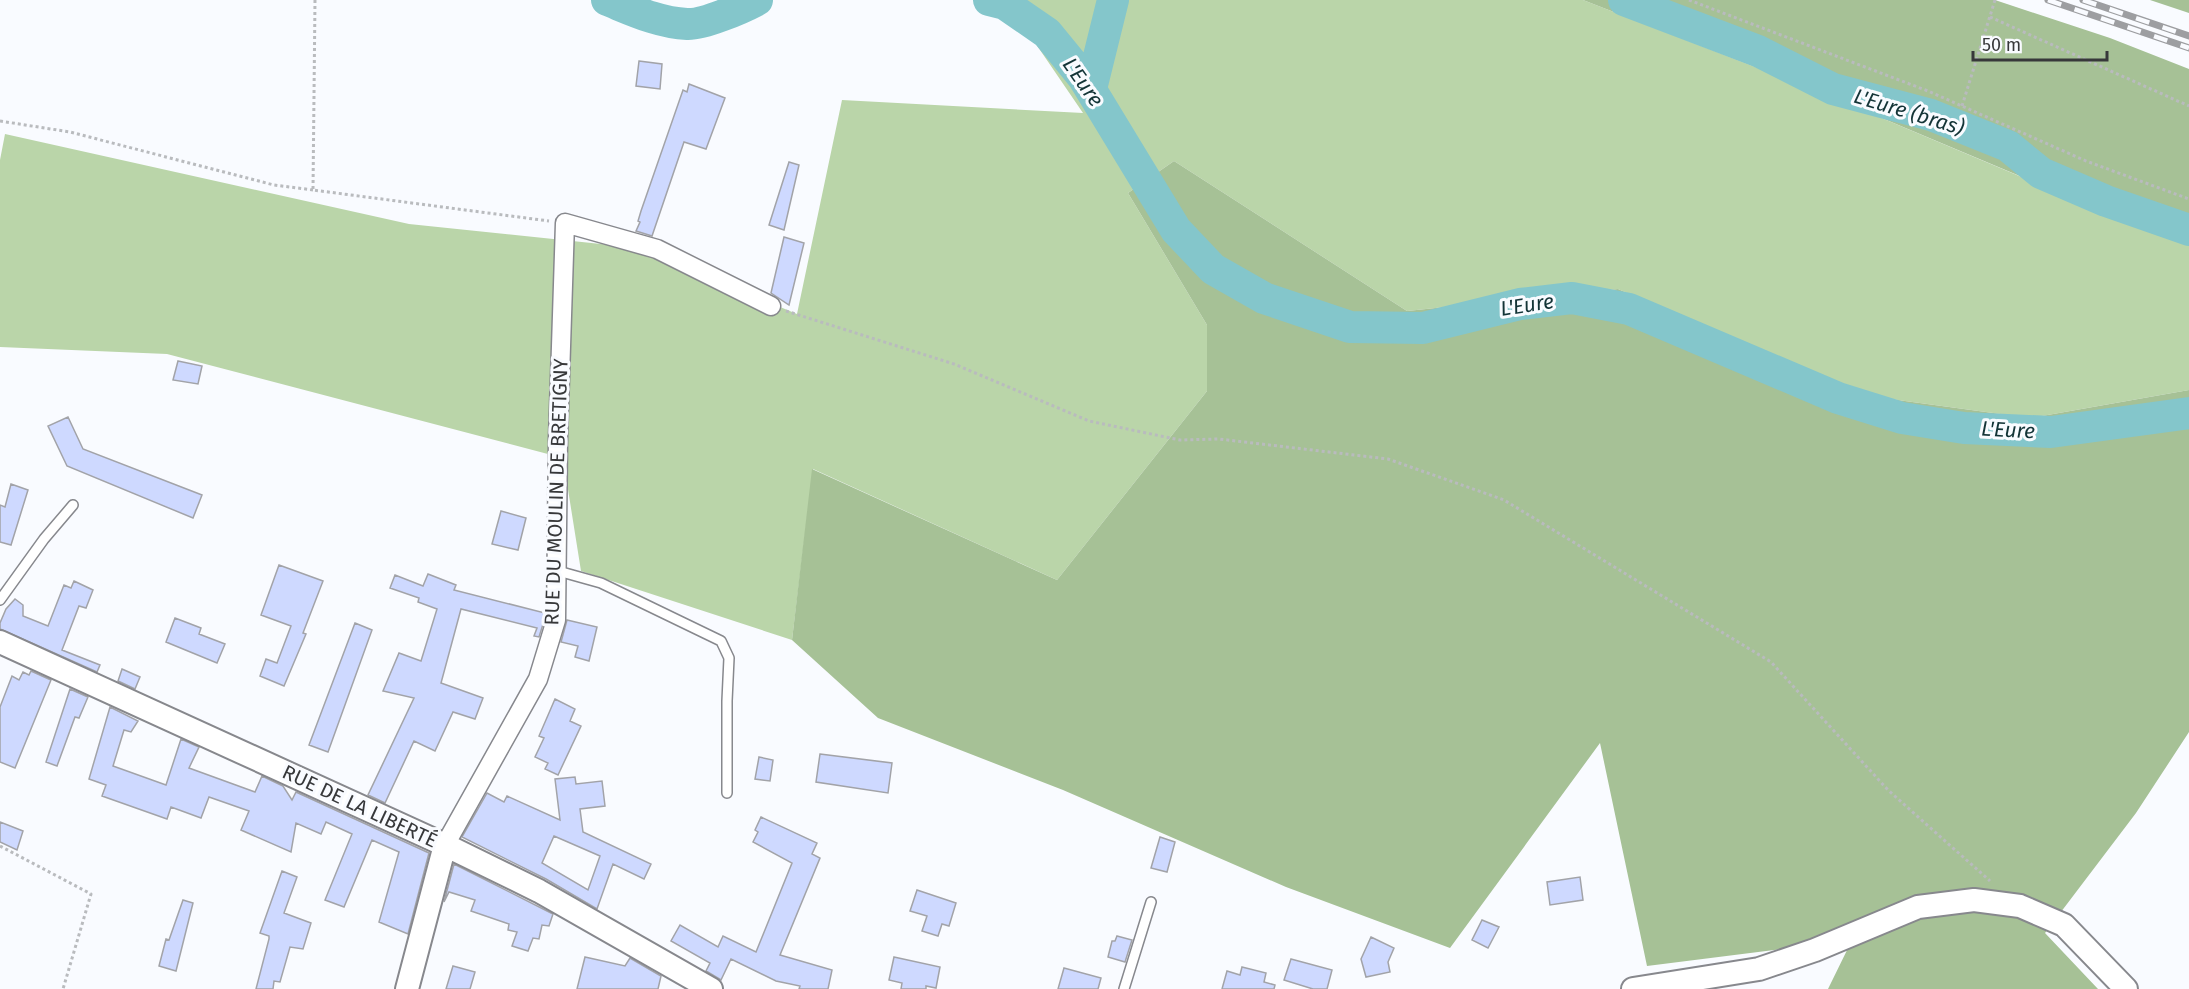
<svg xmlns="http://www.w3.org/2000/svg" width="2189" height="989" font-family="'Fira Sans',sans-serif">
  <style>
    .green { fill: #bad5a9 }
    .forest { fill: #a6c196 }
    .lines { fill: none; stroke-linecap: round; stroke-linejoin: round }
    .river { stroke: #84c6cb; stroke-width: 32 }
    .building { fill: #ced9ff; stroke: #a2a3a8; stroke-width: 1.5; fill-rule: evenodd }
    .service-casing { stroke: #87888d; stroke-width: 12 }
    .minor-casing { stroke: #87888d; stroke-width: 21 }
    .tertiary-casing { stroke: #87888d; stroke-width: 26 }
    .path { stroke: #b9bbbe; stroke-width: 3; stroke-dasharray: 3 3; stroke-linecap: butt }
    .service { stroke: #fff; stroke-width: 9 }
    .minor { stroke: #fff; stroke-width: 18 }
    .tertiary { stroke: #fff; stroke-width: 22 }
    .rail-casing { stroke: #9d9ea1; stroke-width: 7 }
    .rail { stroke: #f9fbff; stroke-width: 4.5; stroke-dasharray: 14; stroke-linecap: butt }
    .labels { text-anchor: middle; dominant-baseline: central; stroke-width: 6; stroke-linejoin: round; paint-order: stroke }
    .street-label { font-size: 20px; fill: #37383a; stroke: #f9fbff }
    .water-label { font-size: 21px; font-style: italic; fill: #133437; stroke: #f9fbff }
  </style>
  <rect width="100%" height="100%" fill="#f9fbff"/>
  <path class="green" d="M1006 0H1583L1827 95 2095 208 2189 238V390L2030 418 1861 395 1618 289 1407 311 1174 161 1128 193 1207 325V391L1057 580 813 469 792 640 581 571 563 458 167 354 0 347V160L5 134 409 224 639 248 797 314 842 100 1083 113Z"/>
  <path class="forest" d="M1583 0H1995L2110 38 2189 69V238L2096 208 1827 95Z
    M2150 0H2189V13Z
    M1174 161 1407 311 1618 289 1861 395 2030 418 2189 390V732L2136 813 2045 933 2098 989H1828L1852 940 1647 966 1600 743 1450 948 1286 887 1063 790 878 718 792 640 812 469 1057 580 1207 391V325L1128 193Z"/>
  <g class="lines">
    <path class="river" d="M607 0C632 10 659 23 687 24 703 25 742 8 757 0
      M989 0 1005 4 1047 33 1083 77 1176 230 1213 269 1264 298 1350 327 1423 328 1520 304 1572 298 1629 309 1838 398 1902 418 1964 428 2051 432 2189 413
      M1624 0 1758 51 1833 89 1931 115 2008 146 2041 173 2106 201 2189 230
      M1091 89 1113 0"/>
  </g>
  <path class="building" d="M639 61 662 64 660 89 636 86Z
    M689 84 725 98 706 149 684 142 652 236 636 231 640 222 638 221 641 211 683 90 687 92Z
    M789 162 799 165 784 230 769 225Z
    M784 237 804 243 789 305 771 293Z
    M178 361 202 366 198 384 173 380Z
    M68 417 83 449 202 495 193 518 67 466 48 426Z
    M11 484 28 490 11 545 0 542V505L5 507Z
    M501 511 526 518 518 550 492 544Z
    M279 565 323 581 303 633 306 634 284 686 260 676 266 659 277 663 291 626 261 615Z
    M428 574 456 585 454 590 545 613V618L539 637 534 636 537 628 461 609 441 683 483 698 475 719 453 712 435 751 414 741 385 803 368 795 414 698 383 691 399 653 421 661 437 609 418 602 419 598 390 588 395 575 423 586Z
    M74 581 93 590 86 608 79 606 62 650 100 665 97 672 0 629V623L6 609 15 599 23 605V616L48 626 64 585 71 588Z
    M175 618 201 628 199 634 225 644 217 663 166 642Z
    M567 620 597 627 589 661 575 657 578 646 561 642Z
    M355 623 372 630 328 752 309 745Z
    M122 669 140 677 135 689 118 681Z
    M31 671 51 680 15 768 0 762V707L12 676 19 680 23 672 29 675Z
    M70 689 88 697 79 718 75 717 57 766 46 762Z
    M555 699 575 709 570 721 581 726 558 775 545 769 548 763 535 757 544 738 539 736Z
    M110 707 138 721 131 732 124 730 113 766 166 785 181 739 199 747 189 768 255 792 262 776 283 786 292 800 296 792 429 853 408 934 379 922 399 852 372 840 344 907 325 900 352 834 326 822 321 834 296 823 291 852 241 830 249 811 209 797 201 818 171 807 167 819 102 796 106 785 89 779Z
    M820 754 892 763 888 793 816 782Z
    M759 757 773 760 770 781 755 779Z
    M575 777 576 784 602 781 605 806 580 809 583 832 651 864 644 879 613 864 597 909 546 879 462 837 487 793 504 802 507 796 560 820 555 779ZM554 836 600 856 588 890 542 863Z
    M761 817 817 843 812 854 820 858 780 955 832 970 828 989H799L800 986 776 981 731 959 721 980 706 971 710 963 671 941 680 925 718 947 723 936 756 952 792 863 753 842 758 832 755 830Z
    M0 822 23 831 17 850 0 842Z
    M1160 837 1175 842 1167 872 1151 868Z
    M454 864 553 914 549 926 542 925 539 939 533 938 528 951 512 946 517 932 508 930 509 924 471 911 475 900 449 892 444 902Z
    M282 871 297 877 284 913 311 923 303 949 290 947 280 982 274 981 273 989H256L269 939V936L260 933Z
    M1580 877 1583 900 1550 905 1547 882Z
    M917 890 956 903 949 926 942 924 938 936 922 931 927 916 910 911Z
    M183 900 193 903 176 971 159 966 166 939 169 940Z
    M1482 920 1499 927 1488 948 1472 940Z
    M1117 936 1132 940 1125 962 1108 957 1112 941H1115Z
    M1371 937 1394 948 1388 962 1390 972 1366 977 1361 959Z
    M585 957 625 966 630 958 661 976 658 989H577Z
    M894 957 940 967 936 988 926 986V989H901L902 983 889 980Z
    M1291 959 1332 970 1327 989H1313L1284 980Z
    M453 966 475 972 470 989H446Z
    M1242 967 1266 973 1264 982 1275 985 1274 989H1222L1227 971 1240 975Z
    M1064 968 1101 978 1098 989H1058Z"/>
  <g class="lines">
    <g class="service-casing">
      <path id="service" d="M558 571 601 583 721 641 729 658 727 701V793
        M0 600 44 539 73 505
        M1124 989 1151 902"/>
    </g>
    <g class="minor-casing">
      <path id="minor" d="M445 845 538 679 556 620 558 439 565 223 657 249 771 306"/>
    </g>
    <g class="tertiary-casing">
      <path id="tertiary" d="M0 642 445 845 539 891 711 989
        M407 989 445 845
        M1633 989 1759 969 1815 950 1918 907 1974 900 2020 906 2064 925 2126 989"/>
    </g>
    <path class="path" d="M315 0 313 190 549 221
      M1689 0 1928 91 2086 161 2189 199
      M1990 17 2189 106
      M1962 106 1995 0
      M0 121 70 132 274 185 313 190
      M786 311 954 364 1089 421 1180 440 1219 439 1388 459 1504 500 1771 662 1888 790 1990 881
      M0 846 91 894 63 989"/>
    <use href="#service" class="service"/>
    <use href="#minor" class="minor"/>
    <use href="#tertiary" class="tertiary"/>
    <g class="rail-casing">
      <path id="rail" d="M2048 0 2189 48
        M2083 0 2189 36"/>
    </g>
    <use href="#rail" class="rail"/>
  </g>
  <g class="labels">
    <g class="street-label">
      <text transform="translate(556 492) rotate(-88)">RUE DU MOULIN DE BRETIGNY</text>
      <text transform="translate(360 806) rotate(25)">RUE DE LA LIBERTÉ</text>
    </g>
    <g class="water-label">
      <text transform="translate(1083 82) rotate(55)">L'Eure</text>
      <text transform="translate(1909 112) rotate(17)">L'Eure (bras)</text>
      <text transform="translate(1527 305) rotate(-9)">L'Eure</text>
      <text transform="translate(2008 430) rotate(3)">L'Eure</text>
    </g>
  </g>
  <path d="M1973 51v9h134v-9" fill="none" stroke="#37383a" stroke-width="3"/>
  <text x="1982" y="51" font-size="18" fill="#37383a" stroke="#f9fbff" stroke-width="4.5" paint-order="stroke">50 m</text>
</svg>
